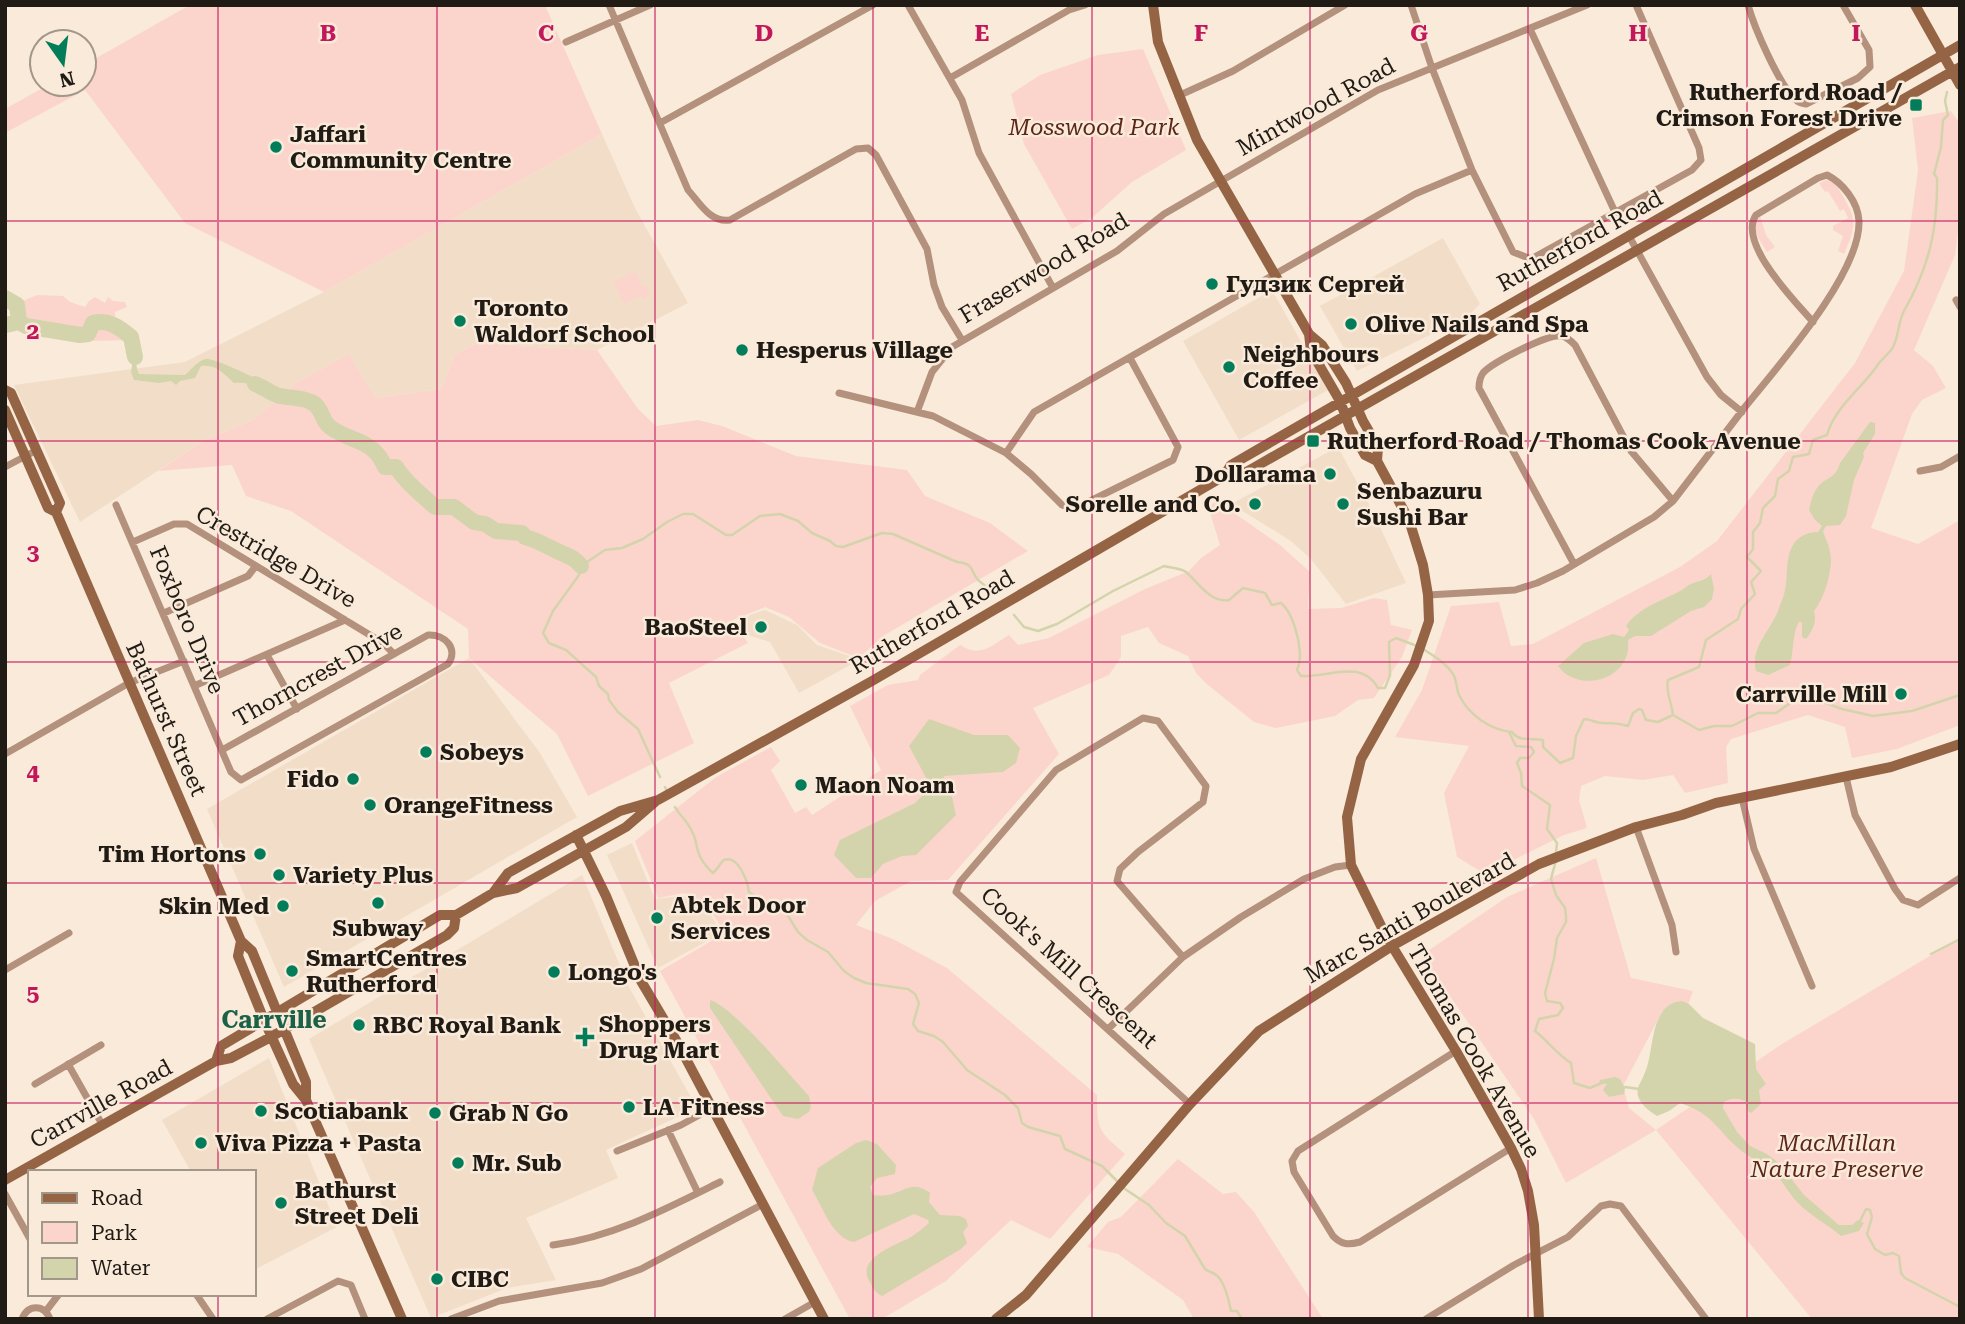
<svg xmlns="http://www.w3.org/2000/svg" width="1965" height="1324" font-family="'Roboto Serif',serif">
  <style>
    .built { fill: #f2dec8 }
    .green { fill: #fbd5cc }
    .water { fill: #d3d4ac }
    .lines { fill: none; stroke-linecap: round; stroke-linejoin: round }
    .stream { stroke: #d3d4ac; stroke-width: 2.5 }
    .river { stroke: #d3d4ac; stroke-width: 16 }
    .street { stroke: #b3917c; stroke-width: 7 }
    .secondary { stroke: #956445; stroke-width: 10 }
    .grid { fill: none; stroke: #c2185b; stroke-width: 2; stroke-opacity: 0.55 }
    .poi-dot { fill: #027c59; stroke: #f9eada; stroke-width: 2.5 }
    .labels { text-anchor: middle; dominant-baseline: central; stroke-width: 5; stroke-linejoin: round; paint-order: stroke }
    .poi-label { font-size: 23px; font-weight: bold; fill: #201b15; stroke: #f9eada; text-anchor: start }
    .street-label { font-size: 23px; fill: #201b15; stroke: #f9eada }
    .park-label { font-size: 23px; font-style: italic; fill: #5d261b; stroke: #f9eada }
    .neighbourhood-label { font-size: 24px; font-weight: bold; fill: #1b6148; stroke: #f9eada }
    .grid-label { font-size: 23px; text-anchor: middle; font-weight: bold; fill: #c2185b; stroke: #f9eada; stroke-width: 5; stroke-linejoin: round; paint-order: stroke }
  </style>
  <rect width="100%" height="100%" fill="#f9eada"/>
  <path class="built" d="M602 134 635 208 688 303 597 350 514 346 487 339 455 354 441 389 374 398 349 354 297 382 253 420 203 441 80 522 14 385 185 362 324 292Z
    M1443 238 1480 304 1468 316 1357 371 1320 306Z
    M1272 290 1328 390 1239 440 1183 341Z
    M1338 447 1374 514 1406 583 1346 604 1311 559 1291 541 1231 504Z
    M765 610 797 625 817 645 849 656 852 664 799 693 770 642 747 635 740 627 750 615Z
    M469 658 540 753 577 817 284 987 207 809Z
    M632 843 655 899 683 896 707 909 722 933 658 968 607 855Z
    M582 875 629 987 697 1108 606 1150 618 1178 526 1218 556 1280 507 1288 431 1318 309 1039Z
    M269 1058 337 1227 254 1270V1172H191L162 1120Z"/>
  <path class="green" d="M190 5H545L602 134 324 292 185 223 85 90 5 133V109L50 84H84V65Z
    M1143 49 1186 150 1132 182 1093 217 1072 229 1024 144 1011 94 1040 75 1098 55Z
    M1951 111 1960 124V215L1955 255 1914 350 1933 366 1946 388 1922 400 1912 414 1871 528 1918 544 1960 520V725L1897 749 1852 758 1845 727 1808 715 1731 739 1726 747 1728 783 1685 793 1673 775 1643 780 1605 776 1581 786 1579 800 1587 828 1564 835 1485 874 1457 857 1444 793 1469 746 1395 737 1422 690 1451 606 1499 602 1511 646 1533 644 1680 567 1717 541 1855 363 1904 271 1918 170 1912 118Z
    M1826 180 1835 183C1854 215 1860 219 1844 254L1838 251 1843 236 1833 230V226L1848 218 1844 209 1840 211 1828 191 1825 192 1819 183Z
    M1760 216 1766 235 1775 247 1767 252C1760 240 1749 228 1760 216Z
    M635 271 643 287 647 285 650 295 643 300 641 296 624 304 613 282Z
    M37 295 63 296 70 302 85 307 89 301 95 297 105 303 108 297 113 301 125 302 127 307 115 312V323L134 336 129 340 91 341 83 336 74 335H51L45 338C31 334 23 327 11 323L17 313 5 300 6 298 12 296 23 301Z
    M487 339 514 346 597 350 638 409 656 426 698 420 722 426 796 456 907 470 925 496 990 523 1028 551 883 636 859 658 820 643 789 617 765 607 733 620 748 643 669 683 694 743 588 796 557 734 469 658 468 629 291 511 246 496 232 465 158 471 203 441 253 420 297 382 349 354 375 398 441 389 455 354Z
    M1217 501 1280 545 1310 572 1308 609 1341 608 1374 598 1387 600 1391 625 1412 630 1402 657 1374 698 1358 700 1335 716 1276 728 1254 722 1208 685 1196 673 1188 656 1159 643 1148 627 1121 636V657L1109 675 1033 708 1059 754 948 880 911 881 875 901 856 925 893 939 947 968 1097 1095C1097 1131 1099 1131 1125 1154L1050 1239 1011 1220 946 1281 882 1319H850L660 971 725 933 708 907 684 893 658 898 635 841 716 777 771 747 780 761 771 770 795 813 806 807 812 815 881 770 850 706 888 685 918 680 920 675 960 645C980 658 991 646 1009 635L1018 645 1049 638 1145 589 1189 571 1201 558 1220 545 1208 506Z
    M1596 858 1631 978 1693 991 1685 1013 1662 1012 1623 1086 1629 1108 1656 1130 1782 1044 1960 938V1319H1812L1656 1130 1566 1183 1534 1119 1422 955 1507 897Z
    M1178 1159 1223 1194 1236 1192 1254 1212 1323 1319H1194L1183 1300 1118 1254 1087 1247 1108 1222 1121 1217Z"/>
  <path class="water" d="M134 336C139 349 133 362 139 374L185 375C191 370 198 360 206 359 216 358 270 384 275 391L270 394C262 385 246 382 234 383 224 374 216 364 201 366L195 378 180 381 176 385 171 381 159 383 134 380 131 372 133 359 129 340Z
    M1870 422 1875 423V434L1863 453 1864 457 1854 480 1846 516 1840 525 1826 526 1823 531C1825 538 1829 545 1830 552 1834 568 1824 599 1814 611 1817 621 1813 631 1806 639L1802 637V622H1799C1792 634 1794 651 1790 665L1768 675 1756 671C1750 648 1770 631 1778 611 1780 604 1784 597 1785 590 1788 576 1785 560 1792 547 1797 536 1808 532 1818 532L1822 526 1815 520 1809 510C1811 503 1812 495 1817 488 1825 477 1835 480 1840 463Z
    M1711 574 1714 589 1712 599 1704 607 1691 611 1651 636H1635L1628 640C1633 679 1579 695 1558 666L1584 643 1613 634 1624 637 1629 630 1626 626C1639 607 1662 601 1682 590 1685 588 1688 585 1691 584 1700 580 1705 581 1711 574Z
    M929 719 974 735H1008L1020 748 1016 763 1003 772 944 776 941 789 952 797 956 815 916 855 902 856 883 864 871 878H856L834 855 840 840 915 803 931 787 909 746Z
    M710 1000C734 1007 789 1075 809 1096L811 1106 809 1112 798 1119 783 1116 710 1008Z
    M1682 1001 1689 1004 1703 1018 1755 1044 1756 1069 1766 1084 1759 1090 1761 1104 1751 1113 1748 1111 1745 1101C1737 1098 1731 1098 1724 1102L1723 1108 1737 1132 1750 1146 1767 1154 1779 1163 1804 1195 1839 1225H1852L1858 1220 1864 1223 1859 1231 1841 1236C1827 1224 1811 1216 1798 1203 1789 1194 1783 1182 1775 1173 1766 1163 1753 1160 1743 1152 1717 1132 1715 1114 1680 1103L1669 1111 1657 1116C1649 1111 1641 1105 1638 1096 1636 1087 1641 1083 1644 1075 1653 1056 1650 1028 1663 1011 1669 1004 1673 1002 1682 1001Z
    M1615 1077 1620 1079 1625 1088 1624 1094 1609 1097 1603 1090 1607 1084 1599 1083 1600 1080Z
    M866 1140 877 1144 896 1165 895 1174 877 1178 870 1187 873 1195C902 1200 907 1176 930 1193L929 1202 940 1215 960 1216 966 1219 968 1226 963 1232 967 1243 961 1249 882 1296C876 1293 874 1290 871 1284 853 1259 894 1246 911 1237 917 1233 923 1228 929 1223L928 1220 914 1214 854 1242C832 1238 823 1207 812 1190L818 1168 856 1143Z"/>
  <g class="lines">
    <path class="stream" d="M1959 22 1960 20
      M1014 615 1024 627 1038 631 1057 624 1113 591 1164 566C1171 568 1180 568 1186 572 1199 583 1210 603 1229 600L1243 588 1265 593 1272 605 1281 603C1294 614 1305 653 1297 670L1301 676C1328 678 1361 658 1378 688H1385L1390 675 1389 642 1396 638 1417 646
      M1423 649C1434 656 1446 663 1453 674 1457 680 1456 688 1459 695 1469 715 1490 730 1512 732 1519 742 1532 738 1543 740V747L1560 763 1573 758 1576 736 1584 719C1590 719 1596 723 1602 723 1614 724 1616 722 1628 726L1633 713 1639 709 1642 710 1646 720 1658 722 1673 715
      M1673 715C1672 704 1665 690 1668 680L1699 667 1706 640 1738 619 1741 609 1755 594 1751 582 1761 571 1747 557 1753 549V532L1760 523 1763 508 1775 496 1778 479 1789 471 1793 457 1809 454 1813 440 1827 435C1835 406 1863 388 1879 363 1883 358 1890 353 1893 347 1899 336 1898 322 1904 311 1929 267 1938 229 1937 178L1934 174 1941 147 1943 120 1948 115 1945 101 1947 92
      M1673 715 1699 730 1714 726H1732L1758 713H1776L1796 699H1815L1842 709 1873 716 1912 711 1960 695
      M1509 732 1516 746 1531 747 1534 752 1529 758H1520L1517 763 1521 773 1522 786 1550 805 1547 829 1557 843 1556 853
      M660 777 638 729 618 712 609 700 608 694 599 686 596 677 566 650 549 643 543 633 553 611 579 575 581 566 605 550 622 548 643 539 667 522 683 514H693L726 535H732L760 516 780 514 798 521 812 533 830 541 836 546 843 547 882 533 893 534 957 562C975 564 969 569 978 580 983 584 988 588 992 592
      M665 787 666 789
      M675 807C679 814 685 819 689 826 701 843 691 853 713 873 717 870 721 862 724 860 739 854 748 884 749 892L762 901 785 911 798 932 807 940 828 952 844 971 854 978 866 983 908 989 915 994 919 1003 913 1024 918 1031 934 1036 943 1042 967 1070 1005 1095 1018 1108 1022 1123 1028 1127 1060 1136 1065 1149 1102 1166 1118 1182
      M1556 860 1551 879 1556 895 1565 908 1566 916V922L1557 938 1554 959 1545 993 1547 1001 1560 1003 1563 1008 1558 1015 1539 1019 1535 1031C1548 1041 1557 1054 1571 1063L1574 1083 1590 1088 1606 1081
      M1931 954 1960 939
      M1625 1087 1639 1089
      M1122 1187 1149 1205 1166 1223 1185 1236 1205 1269C1208 1272 1213 1272 1216 1275 1225 1281 1229 1301 1231 1311H1237L1242 1319
      M1859 1223 1866 1209 1870 1210 1872 1217 1867 1234 1875 1249 1885 1255 1893 1253 1899 1256 1901 1273 1905 1278 1960 1307"/>
    <path class="river" d="M5 298 17 305 19 322
      M6 325 19 322 26 326 80 335 88 334 93 323C108 319 119 327 131 337L135 357
      M255 384C264 387 271 394 280 396 290 398 301 397 311 402 323 407 321 421 330 427 351 443 373 438 385 467H396C407 484 420 493 435 507H454L474 522 485 524 496 531 522 533 525 537C537 540 546 546 557 551 567 556 573 556 581 566"/>
    <path class="street" d="M609 5 688 190C700 203 710 223 730 220L856 149 868 148 876 155 927 249 934 285 942 307 962 340
      M908 5 962 100 979 153 1053 288
      M1411 5 1432 68 1472 170 1513 252 1531 259 1692 170 1701 160 1699 148 1636 5
      M1748 5C1754 27 1779 85 1796 100 1799 103 1802 103 1806 104L1858 78 1870 67 1869 50 1843 5
      M1530 29 1615 212
      M566 42 650 5
      M950 78 1069 10 1085 5
      M1178 96 1233 71 1345 5
      M660 123 873 5
      M1629 236 1707 377 1721 395 1742 412
      M1956 300 1960 307
      M839 393 933 416 1006 453 1031 474 1062 505 1074 509 1173 460 1178 447 1130 358
      M917 412 932 372 952 347 1117 251 1164 214 1378 90 1587 5
      M1006 453 1034 412 1415 194 1472 170
      M5 467 37 450
      M1920 471 1941 467 1960 456
      M116 505 231 772 241 780 448 664C459 649 445 634 428 635L222 750
      M133 542 174 524H187L383 643 394 654
      M1574 564 1479 388C1479 382 1480 377 1483 373 1491 363 1549 333 1562 336 1567 337 1571 341 1575 345L1631 451 1673 501
      M1428 595 1515 590 1537 583 1563 571 1654 517 1673 501C1697 470 1721 438 1745 407 1778 366 1861 273 1859 221 1858 202 1843 183 1827 175L1818 178 1756 215C1737 243 1795 301 1813 322
      M164 613 248 576 255 567
      M267 655 297 709
      M194 686 345 620
      M5 754 129 683 184 661
      M1846 777 1855 815 1895 889 1903 900 1918 905 1960 878
      M1742 798 1754 849 1812 986
      M1636 827 1672 925 1676 952
      M1183 957 1117 881 1120 869 1138 852 1203 802 1206 786 1158 721 1143 718 1056 770 960 882 956 892 1190 1104
      M5 970 69 933
      M1108 1029 1183 957 1241 917 1304 879 1335 867 1351 865
      M1456 1051 1298 1151 1292 1161 1294 1172 1333 1236C1342 1245 1348 1245 1360 1242L1511 1148
      M68 1064 103 1126
      M35 1084 101 1045
      M668 1130 698 1193
      M617 1151 681 1125 712 1108
      M5 1194 30 1239
      M553 1245C613 1237 666 1209 720 1182
      M196 1294 213 1319
      M46 1311 59 1294
      M22 1319C28 1304 44 1304 50 1319
      M267 1319 338 1281 351 1285 365 1319
      M451 1319 499 1301 602 1283 641 1269 763 1204
      M785 1319 815 1302
      M1426 1319 1514 1265 1568 1237 1601 1206 1610 1204 1621 1206 1706 1319"/>
    <path class="secondary" d="M1153 5 1158 42 1197 140 1304 325 1309 334 1311 351 1340 401 1350 428 1365 455 1377 461
      M1915 5 1960 85
      M1309 334 1322 345 1346 383 1363 421 1378 447 1377 461 1409 520 1423 565 1428 595 1429 621 1414 665 1361 759 1347 817 1351 865 1386 936 1456 1051 1511 1148 1521 1169 1528 1191 1534 1225 1539 1319
      M5 390 11 393 60 503 56 512
      M5 410 48 508 56 512 241 941 252 951 306 1082V1100
      M1224 476H1239L1255 467 1960 67
      M576 835 606 896 641 981 676 1040 824 1319
      M493 893 508 873 620 811 658 800 872 681 1224 476 1231 465 1960 45
      M241 941 238 956 264 1020 293 1084 306 1100 402 1319
      M216 1061 221 1046 440 915H456L493 893 517 888 626 827 655 802
      M5 1180 216 1061 231 1058 271 1037 447 935 454 928 456 915
      M996 1319 1026 1295 1190 1104 1259 1031 1392 946 1539 864 1636 827 1682 815 1716 803 1891 767 1960 744"/>
  </g>
  <path class="grid" d="M218 5V1172M437 5V1319M655 5V1319M873 5V1319M1092 5V1319M1310 5V1319M1528 5V1319M1747 5V1319M5 221H1960M5 441H1960M5 662H1960M5 883H1960M5 1103H1960M218 1294V1319"/>
  <g class="poi-dot">
    <rect x="1909" y="98" width="14" height="14" rx="3.5"/>
    <circle cx="276" cy="147" r="7"/>
    <circle cx="1212" cy="284" r="7"/>
    <circle cx="460" cy="321" r="7"/>
    <circle cx="1351" cy="324" r="7"/>
    <circle cx="742" cy="350" r="7"/>
    <circle cx="1229" cy="367" r="7"/>
    <rect x="1306" y="434" width="14" height="14" rx="3.5"/>
    <circle cx="1330" cy="474" r="7"/>
    <circle cx="1255" cy="504" r="7"/>
    <circle cx="1343" cy="504" r="7"/>
    <circle cx="761" cy="627" r="7"/>
    <circle cx="1901" cy="694" r="7"/>
    <circle cx="426" cy="752" r="7"/>
    <circle cx="353" cy="779" r="7"/>
    <circle cx="801" cy="785" r="7"/>
    <circle cx="370" cy="805" r="7"/>
    <circle cx="260" cy="854" r="7"/>
    <circle cx="279" cy="875" r="7"/>
    <circle cx="378" cy="903" r="7"/>
    <circle cx="283" cy="906" r="7"/>
    <circle cx="657" cy="918" r="7"/>
    <circle cx="292" cy="971" r="7"/>
    <circle cx="554" cy="972" r="7"/>
    <circle cx="359" cy="1025" r="7"/>
    <path d="M581.5 1026.5h7v7h7v7h-7v7h-7v-7h-7v-7h7z"/>
    <circle cx="629" cy="1107" r="7"/>
    <circle cx="261" cy="1111" r="7"/>
    <circle cx="435" cy="1113" r="7"/>
    <circle cx="201" cy="1143" r="7"/>
    <circle cx="458" cy="1163" r="7"/>
    <circle cx="281" cy="1203" r="7"/>
    <circle cx="437" cy="1279" r="7"/>
  </g>
  <g class="labels">
    <g class="poi-label">
      <text x="1902" y="92" text-anchor="end">Rutherford Road /<tspan x="1902" dy="26">Crimson Forest Drive</tspan></text>
      <text x="290" y="134">Jaffari<tspan x="290" dy="26">Community Centre</tspan></text>
      <text x="1226" y="284">Гудзик Сергей</text>
      <text x="474" y="308">Toronto<tspan x="474" dy="26">Waldorf School</tspan></text>
      <text x="1365" y="324">Olive Nails and Spa</text>
      <text x="756" y="350">Hesperus Village</text>
      <text x="1243" y="354">Neighbours<tspan x="1243" dy="26">Coffee</tspan></text>
      <text x="1327" y="441">Rutherford Road / Thomas Cook Avenue</text>
      <text x="1316" y="474" text-anchor="end">Dollarama</text>
      <text x="1357" y="491">Senbazuru<tspan x="1357" dy="26">Sushi Bar</tspan></text>
      <text x="1241" y="504" text-anchor="end">Sorelle and Co.</text>
      <text x="747" y="627" text-anchor="end">BaoSteel</text>
      <text x="1887" y="694" text-anchor="end">Carrville Mill</text>
      <text x="440" y="752">Sobeys</text>
      <text x="339" y="779" text-anchor="end">Fido</text>
      <text x="815" y="785">Maon Noam</text>
      <text x="384" y="805">OrangeFitness</text>
      <text x="246" y="854" text-anchor="end">Tim Hortons</text>
      <text x="293" y="875">Variety Plus</text>
      <text x="671" y="905">Abtek Door<tspan x="671" dy="26">Services</tspan></text>
      <text x="269" y="906" text-anchor="end">Skin Med</text>
      <text x="378" y="928" text-anchor="middle">Subway</text>
      <text x="306" y="958">SmartCentres<tspan x="306" dy="26">Rutherford</tspan></text>
      <text x="568" y="972">Longo's</text>
      <text x="599" y="1024">Shoppers<tspan x="599" dy="26">Drug Mart</tspan></text>
      <text x="373" y="1025">RBC Royal Bank</text>
      <text x="643" y="1107">LA Fitness</text>
      <text x="275" y="1111">Scotiabank</text>
      <text x="449" y="1113">Grab N Go</text>
      <text x="215" y="1143">Viva Pizza + Pasta</text>
      <text x="472" y="1163">Mr. Sub</text>
      <text x="295" y="1190">Bathurst<tspan x="295" dy="26">Street Deli</tspan></text>
      <text x="451" y="1279">CIBC</text>
    </g>
    <g class="street-label">
      <text transform="translate(1316 107) rotate(-29)">Mintwood Road</text>
      <text transform="translate(1580 241) rotate(-29)">Rutherford Road</text>
      <text transform="translate(1044 268) rotate(-31)">Fraserwood Road</text>
      <text transform="translate(276 557) rotate(30)">Crestridge Drive</text>
      <text transform="translate(187 620) rotate(67)">Foxboro Drive</text>
      <text transform="translate(932 622) rotate(-30)">Rutherford Road</text>
      <text transform="translate(318 675) rotate(-29)">Thorncrest Drive</text>
      <text transform="translate(166 719) rotate(66)">Bathurst Street</text>
      <text transform="translate(1410 918) rotate(-30)">Marc Santi Boulevard</text>
      <text transform="translate(1069 968) rotate(42)">Cook's Mill Crescent</text>
      <text transform="translate(1474 1051) rotate(60)">Thomas Cook Avenue</text>
      <text transform="translate(101 1104) rotate(-29)">Carrville Road</text>
    </g>
    <g class="park-label">
      <text x="1094" y="127">Mosswood Park</text>
      <text x="1837" y="1143">MacMillan<tspan x="1837" dy="26">Nature Preserve</tspan></text>
    </g>
    <g class="neighbourhood-label">
      <text x="274" y="1020">Carrville</text>
    </g>
  </g>
  <g class="grid-label">
    <text x="328" y="41">B</text>
    <text x="546" y="41">C</text>
    <text x="764" y="41">D</text>
    <text x="982" y="41">E</text>
    <text x="1201" y="41">F</text>
    <text x="1419" y="41">G</text>
    <text x="1638" y="41">H</text>
    <text x="1856" y="41">I</text>
    <text x="33" y="339">2</text>
    <text x="33" y="560">3</text>
    <text x="33" y="780">4</text>
    <text x="33" y="1001">5</text>
  </g>
  <rect width="1965" height="1324" fill="none" stroke="#201b15" stroke-width="14"/>
  <rect x="28" y="1170" width="228" height="126" fill="#f9eada" stroke="#a2978b" stroke-width="2"/>
  <rect x="42" y="1193" width="35" height="10" fill="#956445" stroke="#a2978b" stroke-width="2"/>
  <text x="91" y="1205" font-size="21" fill="#201b15">Road</text>
  <rect x="42" y="1222" width="35" height="21" fill="#fbd5cc" stroke="#a2978b" stroke-width="2"/>
  <text x="91" y="1240" font-size="21" fill="#201b15">Park</text>
  <rect x="42" y="1258" width="35" height="21" fill="#d3d4ac" stroke="#a2978b" stroke-width="2"/>
  <text x="91" y="1275" font-size="21" fill="#201b15">Water</text>
  <g transform="translate(63 63) rotate(166)"><circle r="33" fill="#f9eada" stroke="#a2978b" stroke-width="2"/>
  <path d="M0-5L12 26L0 18L-12 26Z" fill="#027c59"/>
  <text y="-10" font-size="19" font-weight="bold" text-anchor="middle" fill="#201b15">N</text>
  </g>
</svg>
